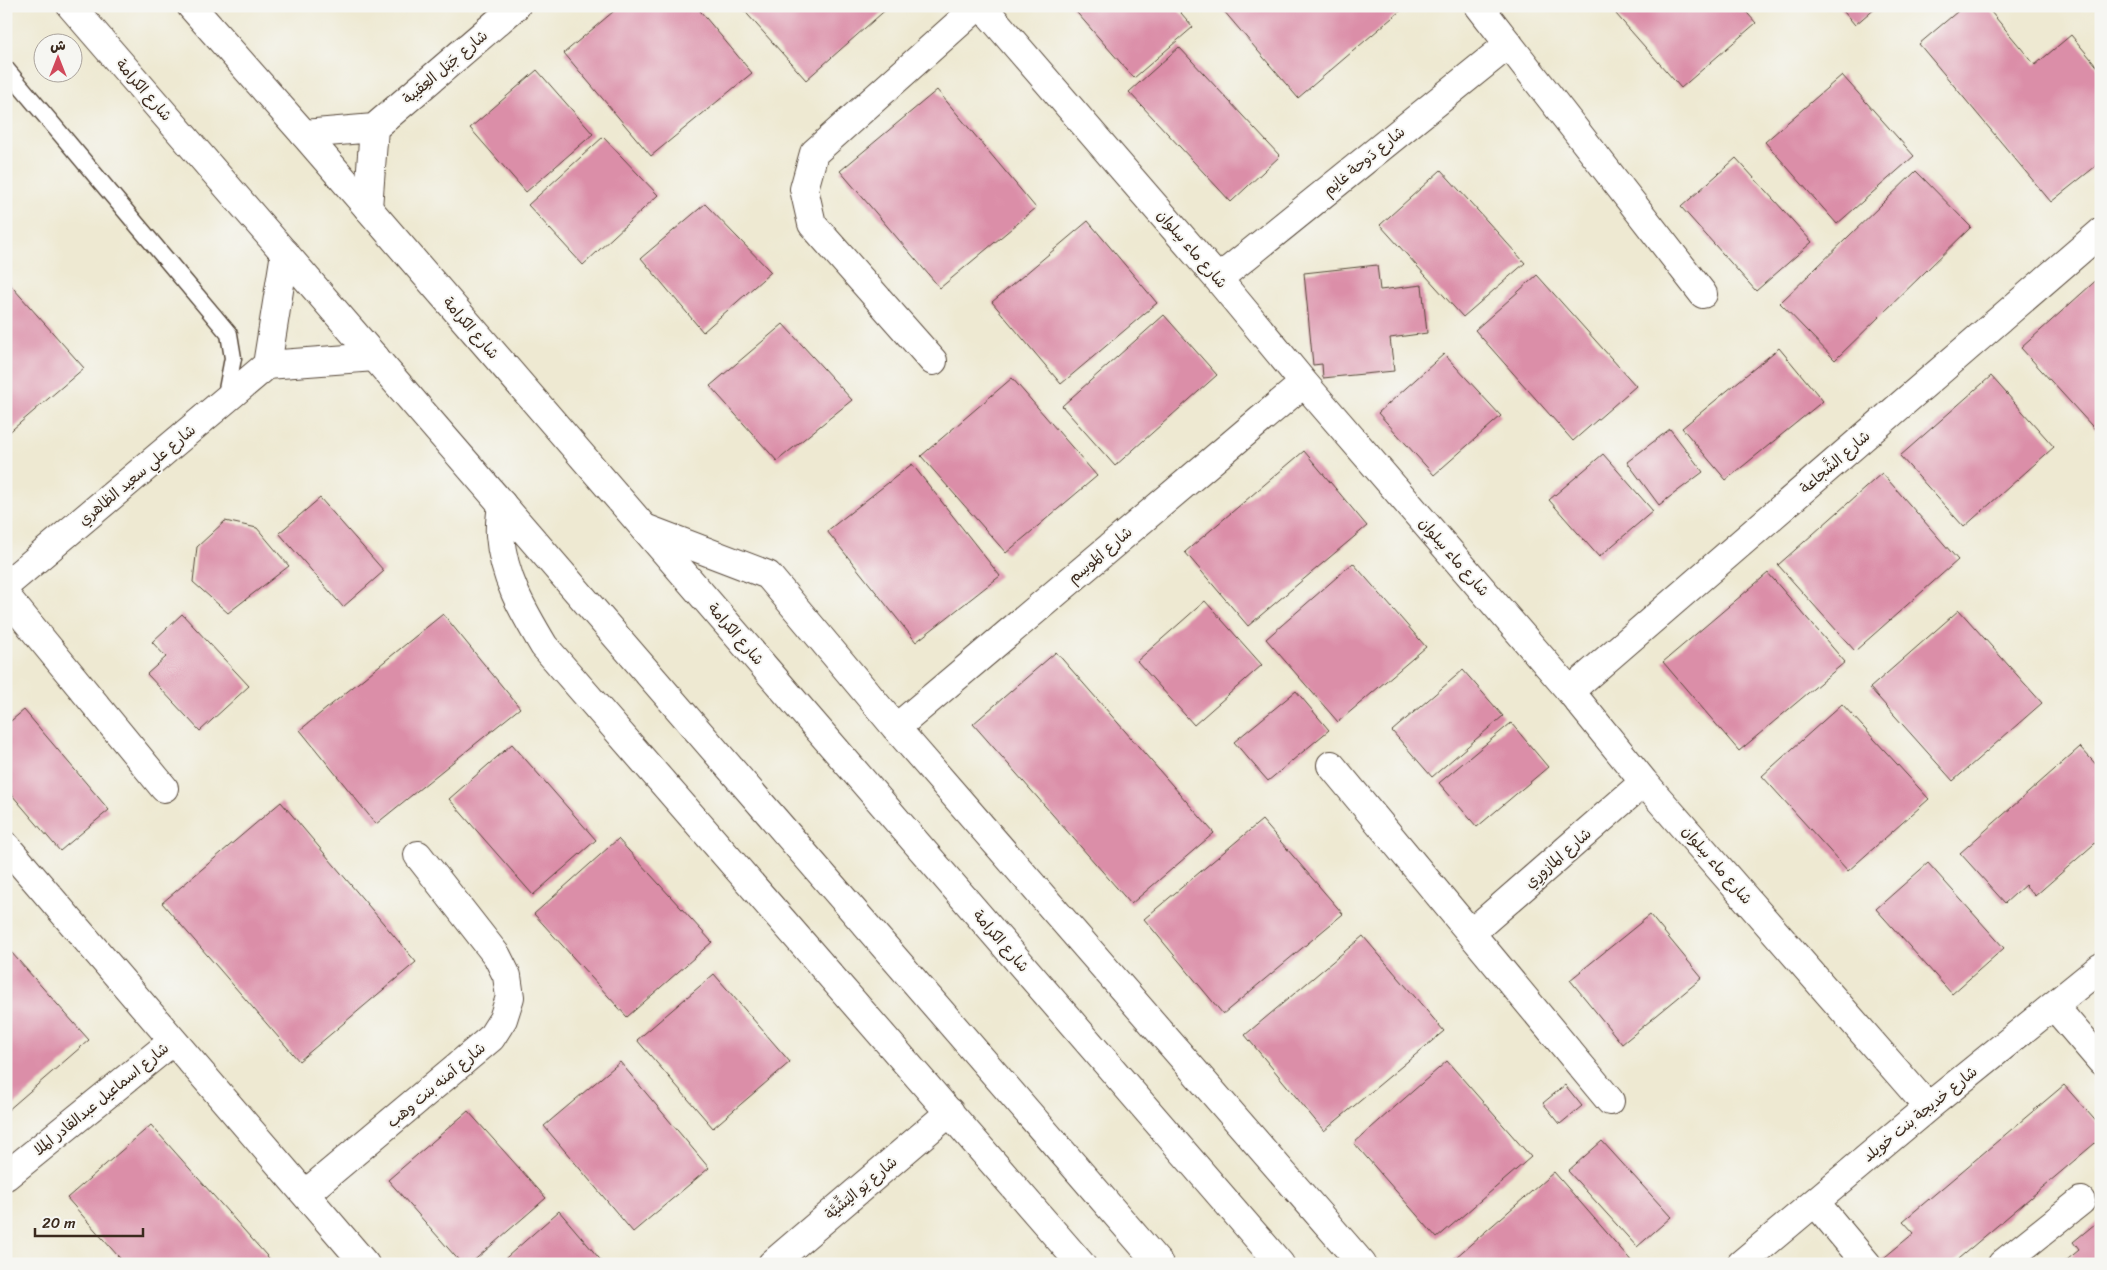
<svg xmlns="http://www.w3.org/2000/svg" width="2107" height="1270" font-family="Sriracha,'Playpen Sans Arabic',sans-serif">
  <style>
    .building { fill: #db8ea8 }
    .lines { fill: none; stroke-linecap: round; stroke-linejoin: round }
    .service-casing { stroke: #564739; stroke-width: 19 }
    .minor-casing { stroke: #564739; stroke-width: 30 }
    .secondary-casing { stroke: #564739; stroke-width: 30 }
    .service { stroke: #fff; stroke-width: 16 }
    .minor { stroke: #fff; stroke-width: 28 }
    .secondary { stroke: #fff; stroke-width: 28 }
    .labels { text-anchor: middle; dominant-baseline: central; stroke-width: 4; stroke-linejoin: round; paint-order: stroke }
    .street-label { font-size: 15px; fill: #3b2a1e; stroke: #f6f6f2 }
  </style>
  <rect width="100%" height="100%" fill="#f6f6f2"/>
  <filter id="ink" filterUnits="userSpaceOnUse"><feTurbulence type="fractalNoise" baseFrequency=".02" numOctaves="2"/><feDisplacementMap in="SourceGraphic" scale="10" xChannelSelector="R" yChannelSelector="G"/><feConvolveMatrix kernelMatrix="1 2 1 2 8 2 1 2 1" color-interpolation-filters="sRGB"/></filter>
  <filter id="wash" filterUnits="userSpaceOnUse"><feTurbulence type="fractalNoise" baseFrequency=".0096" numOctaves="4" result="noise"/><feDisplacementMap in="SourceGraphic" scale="20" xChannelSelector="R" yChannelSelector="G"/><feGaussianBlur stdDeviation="1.12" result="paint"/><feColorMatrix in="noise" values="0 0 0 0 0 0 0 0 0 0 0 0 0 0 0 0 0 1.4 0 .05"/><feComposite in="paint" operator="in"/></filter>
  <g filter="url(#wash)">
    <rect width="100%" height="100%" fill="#eee9d2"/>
    <g id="blocks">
      <path class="building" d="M620 6H696L752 73 651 156 564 53Z
        M740 6H890L806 80Z
        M1071 6H1175L1193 27 1134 78Z
        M1228 6H1406L1298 98 1223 10Z
        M1625 6H1741L1756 23 1681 88 1616 14Z
        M1839 6H1877L1855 25Z
        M1964 6H1986L2035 65 2071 35 2101 71V162L2051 202 1919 44Z
        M1179 47 1280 156 1231 202 1129 92Z
        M537 70 593 134 526 192 470 128Z
        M1842 75 1914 156 1837 224 1765 142Z
        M937 90 1036 208 940 288 840 171Z
        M603 137 658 195 583 265 528 205Z
        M1736 158 1812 242 1756 291 1681 207Z
        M1441 170 1525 263 1463 317 1380 225Z
        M1916 171 1971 227 1835 360 1780 303Z
        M705 204 771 272 703 332 641 258Z
        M1088 221 1157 303 1061 384 992 302Z
        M1377 265 1380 290 1422 285 1427 333 1390 338 1394 371 1323 378 1322 364 1313 365 1304 273Z
        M1537 275 1636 386 1573 441 1475 330Z
        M2101 276V436L2021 348Z
        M6 280 84 368 6 435Z
        M1164 315 1217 375 1115 466 1062 406Z
        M783 324 852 400 777 461 710 386Z
        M1779 348 1823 401 1726 480 1682 428Z
        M1444 354 1501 416 1434 475 1378 413Z
        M1991 376 2054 447 1964 527 1900 456Z
        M1012 378 1097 476 1006 553 921 456Z
        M1670 429 1703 472 1659 505 1627 462Z
        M1304 451 1367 526 1248 626 1185 552Z
        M1603 454 1653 511 1599 557 1549 500Z
        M912 464 1000 576 916 642 827 531Z
        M1882 473 1958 560 1855 651 1778 565Z
        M320 498 384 571 343 607 279 533Z
        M225 521 257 528 289 566 228 613 193 582 197 547Z
        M1353 563 1426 647 1338 722 1266 639Z
        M1768 573 1845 662 1739 751 1663 662Z
        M1205 601 1262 665 1194 725 1137 661Z
        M1959 610 2042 703 1953 781 1870 688Z
        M182 614 249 686 200 731 147 674 166 657 152 642Z
        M443 614 520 708 376 824 300 730Z
        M1056 652 1214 833 1131 904 973 724Z
        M1463 670 1503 716 1432 777 1392 731Z
        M1296 691 1329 730 1268 781 1234 742Z
        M1842 704 1929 799 1848 871 1762 776Z
        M24 710 109 810 60 851 6 788V725Z
        M1511 723 1548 767 1477 827 1439 783Z
        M512 744 596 840 533 895 449 799Z
        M2080 747 2101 770V838L2035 896 2025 885 2005 903 1960 853Z
        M281 802 416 962 299 1061 162 903Z
        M1262 820 1343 914 1223 1014 1144 919Z
        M618 839 712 942 627 1017 534 914Z
        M1928 863 2004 948 1952 994 1876 909Z
        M1650 915 1702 978 1622 1044 1570 980Z
        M1363 936 1444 1031 1324 1131 1245 1035Z
        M11 952 89 1040 7 1111 6 956Z
        M714 974 790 1062 713 1128 637 1040Z
        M1447 1061 1531 1157 1437 1238 1354 1143Z
        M620 1062 709 1168 633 1232 544 1126Z
        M1565 1085 1582 1106 1560 1124 1543 1103Z
        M2064 1085 2101 1127V1138L1952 1264H1882L1880 1261 1914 1233 1903 1221Z
        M468 1111 546 1198 470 1264H462L388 1180Z
        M151 1125 274 1264H125L67 1198Z
        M1602 1141 1671 1217 1637 1247 1568 1171Z
        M1554 1172 1634 1264H1448Z
        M559 1211 604 1264H499Z
        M2101 1219V1264H2062L2079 1250 2073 1242Z"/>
    </g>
  </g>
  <g filter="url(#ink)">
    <use href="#blocks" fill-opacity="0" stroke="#564739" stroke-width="1"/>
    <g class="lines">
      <g class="service-casing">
        <path id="service" d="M6 69 229 334 233 358 225 400"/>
      </g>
      <g class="minor-casing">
        <path id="minor" d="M982 6 1218 279 1304 383 1570 691 1644 782 1928 1107
          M1479 6 1703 294
          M304 134 374 128 516 6
          M368 208 374 128
          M1218 279 1509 44
          M933 361 812 224 804 189 814 153 978 6
          M267 365 285 253
          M502 504C501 514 499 525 500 535 503 577 523 611 544 646L1081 1264
          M645 528 768 575 896 728 1362 1264
          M6 585 267 365 375 357
          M6 596 164 788
          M1570 691 2101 232
          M896 728 1304 383
          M1331 765 1610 1101
          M6 846 365 1264
          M1471 933 1644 782
          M2054 1006 2101 1061
          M6 1176 173 1041
          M305 1194 491 1038 503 1019 510 997 507 976 497 956 418 855
          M1815 1202 1867 1264
          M772 1264 950 1112
          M1741 1264 1928 1107 2101 967
          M2002 1264 2081 1201"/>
      </g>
      <g class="secondary-casing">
        <path id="secondary" d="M71 6 1159 1264
          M191 6 304 134 1280 1264"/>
      </g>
      <use href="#service" class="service"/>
      <use href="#minor" class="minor"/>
      <use href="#secondary" class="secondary"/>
    </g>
  </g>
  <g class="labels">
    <g class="street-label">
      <text transform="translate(445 67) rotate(-40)">شارع جَبَل العِقيبة</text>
      <text transform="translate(144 90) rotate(49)">شارع الكرامة</text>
      <text transform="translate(1364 161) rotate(-39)">شارع دَوحة غانِم</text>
      <text transform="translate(1192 249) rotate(49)">شارع ماء سِلوان</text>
      <text transform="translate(471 328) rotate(49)">شارع الكرامة</text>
      <text transform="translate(1835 462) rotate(-41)">شارع الشَّجاعة</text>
      <text transform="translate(137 475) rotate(-40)">شارع علي سعيد الظاهري</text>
      <text transform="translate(1100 555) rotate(-40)">شارع المَوسِم</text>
      <text transform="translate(1454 557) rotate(49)">شارع ماء سِلوان</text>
      <text transform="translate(736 634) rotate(49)">شارع الكرامة</text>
      <text transform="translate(1558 858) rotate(-41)">شارع المازورِي</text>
      <text transform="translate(1717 865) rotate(49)">شارع ماء سِلوان</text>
      <text transform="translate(1001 941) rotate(49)">شارع الكرامة</text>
      <text transform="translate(436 1085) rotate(-40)">شارع آمنه بنت وهب</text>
      <text transform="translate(101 1099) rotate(-39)">شارع اسماعيل عبدالقادر الملا</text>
      <text transform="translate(1920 1114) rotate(-39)">شارع خديجة بنت خويلد</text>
      <text transform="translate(861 1188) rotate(-40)">شارع يَو اليَشِّيَّة</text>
    </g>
  </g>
  <rect width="2107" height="1270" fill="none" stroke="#f6f6f2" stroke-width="25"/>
  <g transform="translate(58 58)"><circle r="24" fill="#f6f6f2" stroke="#aba49d"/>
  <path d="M0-4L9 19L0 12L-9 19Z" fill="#d1495b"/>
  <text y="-8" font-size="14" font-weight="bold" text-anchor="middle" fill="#3b2a1e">ش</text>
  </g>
  <path d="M35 1228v8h108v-8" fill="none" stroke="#3b2a1e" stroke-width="2.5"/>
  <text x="42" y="1228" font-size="15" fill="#3b2a1e" stroke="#f6f6f2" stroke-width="4" paint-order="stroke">20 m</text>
</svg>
